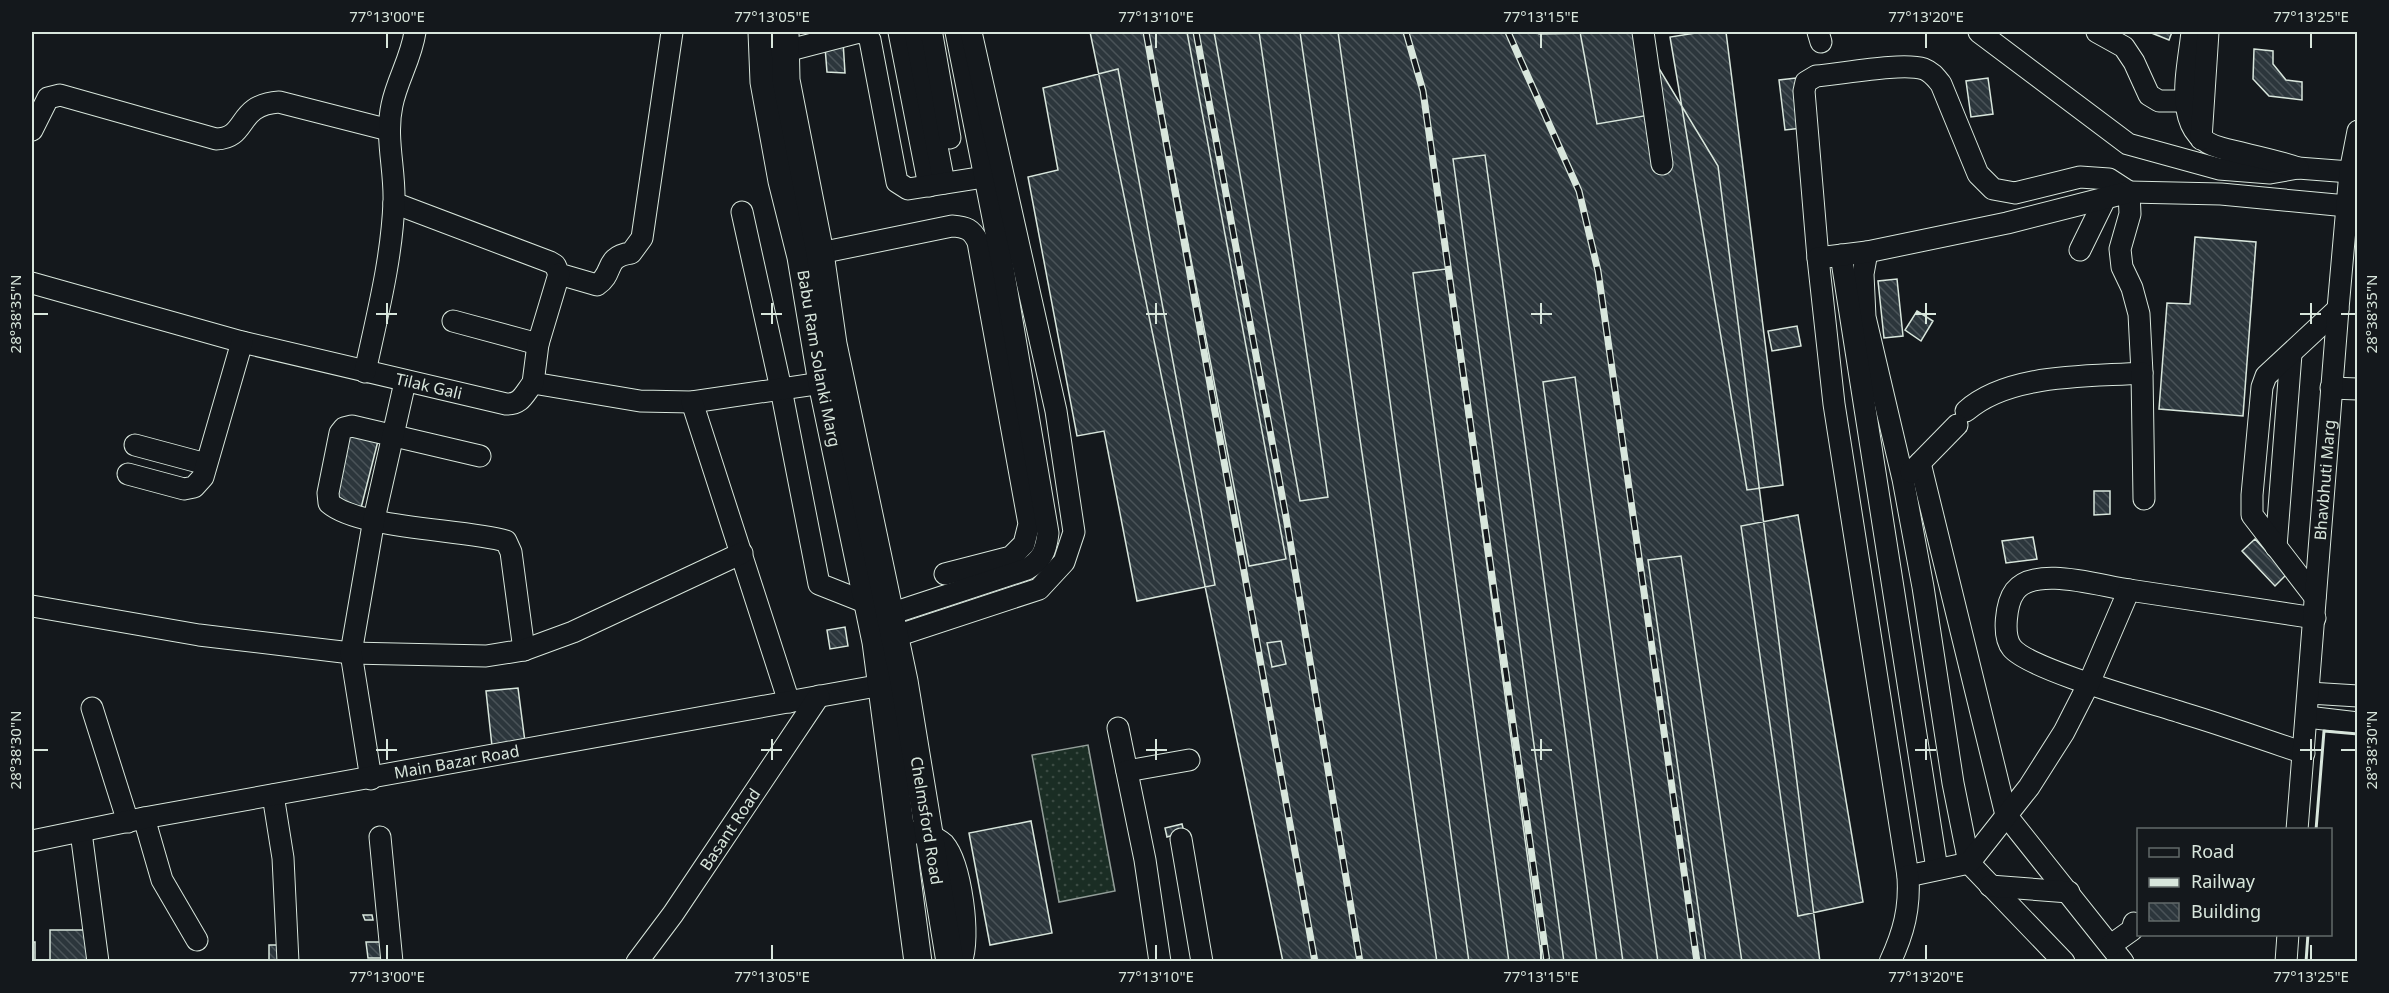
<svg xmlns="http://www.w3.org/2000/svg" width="2389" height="993" font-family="'Noto Sans',sans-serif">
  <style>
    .grass { fill: url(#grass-dots); stroke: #939e99; stroke-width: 1.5 }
    .building { fill: url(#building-back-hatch); stroke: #d8e6dc; stroke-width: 1.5 }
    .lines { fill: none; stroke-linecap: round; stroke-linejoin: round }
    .minor-casing { stroke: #d8e6dc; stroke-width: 23 }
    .major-casing { stroke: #d8e6dc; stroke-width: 29 }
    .minor { stroke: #14181c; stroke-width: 21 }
    .major { stroke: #14181c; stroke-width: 27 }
    .rail-casing { stroke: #d8e6dc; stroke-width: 7 }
    .rail { stroke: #14181c; stroke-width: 4.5; stroke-dasharray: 14; stroke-linecap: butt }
    .wall { stroke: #d8e6dc; stroke-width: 3 }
    .ticks { fill: none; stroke: #d8e6dc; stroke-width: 2 }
    .labels { text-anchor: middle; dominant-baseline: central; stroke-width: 4.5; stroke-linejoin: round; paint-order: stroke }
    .street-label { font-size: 16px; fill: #d8e6dc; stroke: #14181c }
    .neatline { fill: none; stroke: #d8e6dc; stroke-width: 2 }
    .ticks-label { font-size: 15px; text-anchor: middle; fill: #d8e6dc }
  </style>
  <defs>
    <pattern id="grass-dots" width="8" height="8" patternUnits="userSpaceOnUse" patternTransform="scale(1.5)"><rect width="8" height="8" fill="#1a2d24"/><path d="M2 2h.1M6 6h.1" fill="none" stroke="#3b4b43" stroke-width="1.8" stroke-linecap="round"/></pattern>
    <pattern id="building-back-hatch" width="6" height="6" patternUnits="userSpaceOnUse" patternTransform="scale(1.5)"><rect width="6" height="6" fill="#2c363c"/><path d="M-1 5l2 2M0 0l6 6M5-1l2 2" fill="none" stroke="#4a5358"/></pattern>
  </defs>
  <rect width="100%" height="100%" fill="#14181c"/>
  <path class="grass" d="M1088 745 1115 891 1059 902 1032 755Z"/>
  <path class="building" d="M1090 32H1538L1539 34 1637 32 1718 166 1820 962H1283Z
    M1148 32H1187L1286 559 1249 566Z
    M1214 32H1259L1328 497 1300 501Z
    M1300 32H1338L1469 962H1437Z
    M1580 32H1635L1650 115 1597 124Z
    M1702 32H1726L1783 485 1747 490 1670 37Z
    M2149 32H2172L2169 40Z
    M843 41 845 73 827 72 825 47Z
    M2254 49 2273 51V64L2286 80 2302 82V100L2269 96 2253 79Z
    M1118 69 1215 585 1137 601 1104 431 1077 436 1028 177 1058 170 1043 88Z
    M1796 78 1802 128 1785 130 1779 80Z
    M1988 78 1993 114 1971 117 1966 81Z
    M1485 155 1597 962H1564L1453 159Z
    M2195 237 2256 242 2243 416 2159 409 2167 303 2190 304Z
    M1446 269 1542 962H1509L1413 273Z
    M1897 279 1903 336 1884 338 1878 281Z
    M1917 311 1933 321 1921 341 1905 330Z
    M1797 326 1801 346 1772 351 1768 331Z
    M1575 377 1658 962H1623L1543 382Z
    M349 430 379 437 361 508 331 500Z
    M2094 491H2110V514L2094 515Z
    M1798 515 1863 902 1798 916 1741 526Z
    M2033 537 2037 559 2006 563 2002 541Z
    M2255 539 2287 574 2275 586 2242 551Z
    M1681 556 1742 962H1706L1648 560Z
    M845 627 848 646 830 649 827 630Z
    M1281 641 1286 664 1272 667 1267 643Z
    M518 688 525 742 492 746 486 691Z
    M1031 821 1052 933 990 945 969 833Z
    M1182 824 1184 832 1167 837 1165 828Z
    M363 915H372L373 920H365Z
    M50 930H91V962H50Z
    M32 942H35V962H32Z
    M366 942H381V958H368Z
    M269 945H279L280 962H262L269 961Z"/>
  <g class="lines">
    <g class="minor-casing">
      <g id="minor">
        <path d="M899 32 929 186"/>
        <path d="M915 32 944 183"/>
        <path d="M928 32 932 35 950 138"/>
        <path d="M1643 32 1662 164"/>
        <path d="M1818 32 1821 42"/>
        <path d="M1979 32 2128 144 2219 169 2270 173 2298 168 2350 172"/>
        <path d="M2097 32 2124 47 2134 62 2149 95 2159 101H2185"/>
        <path d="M2192 32C2188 71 2170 135 2221 148 2247 155 2272 159 2298 168"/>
        <path d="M786 51 859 32 866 34 870 40 897 182 908 189 997 175"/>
        <path d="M32 130 48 98 60 95 216 139C249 138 235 105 279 102L389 130"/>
        <path d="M2201 139 2208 32"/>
        <path d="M394 203 550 262 555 265 559 274 597 285C615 273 603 257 631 253L642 238 672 32"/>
        <path d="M742 212 781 389 819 584 867 603"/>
        <path d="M2080 250 2105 199"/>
        <path d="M1867 252 1863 274 1865 317 1903 479 1923 587 1953 783 1969 863 2064 962"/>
        <path d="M820 253 952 226C966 227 972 229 978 242L1029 524 1024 544 1011 557 945 574"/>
        <path d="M1841 255 1937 869"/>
        <path d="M1818 258 1804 91 1806 82 1816 76C1842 74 1902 62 1924 69 1932 72 1936 78 1941 84L1978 174 1993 189 2015 193 2080 177 2109 179 2129 192 2130 214 2120 249 2122 267 2132 288 2139 314 2142 373C2087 377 2009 373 1966 411"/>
        <path id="s1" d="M32 283 242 342 506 404C521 405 524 394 533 383L640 401 692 402 822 383"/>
        <path d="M453 321 538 344"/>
        <path d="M365 372C377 316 392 259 394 201 395 169 385 137 392 105 397 80 411 59 415 32"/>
        <path d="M2142 373 2144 499"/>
        <path d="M533 383 538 344 559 274"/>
        <path d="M2331 388 2358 389"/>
        <path d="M692 402 789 702"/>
        <path d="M135 445 206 464"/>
        <path d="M480 456 352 426 344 428 340 433 328 493 329 503C359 529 464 529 506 541L511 552 524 650"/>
        <path d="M1920 463 2006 815 2123 962"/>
        <path d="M1911 472 1957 425"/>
        <path d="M128 474 184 489 194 487 203 477 242 342"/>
        <path d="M2276 547 2291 354"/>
        <path d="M2129 590C2100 586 2035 565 2015 591 2006 603 2002 636 2012 648 2030 670 2153 703 2186 714 2226 726 2265 740 2304 753"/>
        <path d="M2315 597 2252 515V495L2262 387 2266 376 2338 309"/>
        <path d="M32 606 199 635 351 653 486 656 524 650 573 632 742 553"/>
        <path d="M890 614 1027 569C1042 560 1046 551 1048 533L1003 268 956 32"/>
        <path d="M2315 618 2129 590 2089 683 2064 732 2029 787 1969 863 1908 876 1834 404 1818 258 1867 252 2007 223 2129 192 2221 194 2347 206"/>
        <path d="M881 641 1039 589 1064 562 1074 532 1056 411 971 32"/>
        <path d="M2309 693 2358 696"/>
        <path d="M92 708 128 822"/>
        <path d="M2307 717 2358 723"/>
        <path d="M1118 728 1145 860 1160 962"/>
        <path d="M1127 771 1189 760"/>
        <path d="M371 779 351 653 374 519 405 382"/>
        <path d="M273 795 283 858 288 962"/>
        <path d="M144 818 162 880 197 940"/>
        <path d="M900 830C914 833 933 833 944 844 961 864 971 938 961 962"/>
        <path id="s2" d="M2297 830 2338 309 2350 172 2358 131"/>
        <path d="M81 832 98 962"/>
        <path d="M380 837 392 962"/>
        <path d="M1181 839 1202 962"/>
        <path id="s3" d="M32 841 144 818 882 685"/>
        <path d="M1990 886 2069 892"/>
        <path d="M2111 945 2132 930 2134 923"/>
        <path id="s4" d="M637 962 673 914 819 696"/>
        <path d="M1890 962C1904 932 1910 908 1908 876"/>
        <path d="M2286 962 2288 934"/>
      </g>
    </g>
    <g class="major-casing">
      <g id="major">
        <path id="s5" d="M762 32 764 82 782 181 801 257 822 383 876 642 918 962"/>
        <path id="s6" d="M785 32 786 80 820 253 833 344 904 681 950 962"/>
      </g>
    </g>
    <use href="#minor" class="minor"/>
    <use href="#major" class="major"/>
    <g class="rail-casing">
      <path id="rail" d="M1146 32 1315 962
        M1196 32 1286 517 1360 962
        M1406 32 1423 91 1547 962
        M1508 32 1579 191 1598 271 1697 962"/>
    </g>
    <use href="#rail" class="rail"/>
    <path class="wall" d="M2316 830 2324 731 2358 734
      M2306 962 2308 934"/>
  </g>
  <path class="ticks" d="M387 33V48M772 33V48M1156 33V48M1541 33V48M1926 33V48M2311 33V48M387 303V324M772 303V324M1156 303V324M1541 303V324M1926 303V324M2311 303V324M33 314H48M376 314H397M761 314H782M1146 314H1167M1531 314H1552M1915 314H1936M2300 314H2321M2341 314H2356M387 739V760M772 739V760M1156 739V760M1541 739V760M1926 739V760M2311 739V760M33 750H48M376 750H397M761 750H782M1146 750H1167M1531 750H1552M1915 750H1936M2300 750H2321M2341 750H2356M387 945V960M772 945V960M1156 945V960M1541 945V960M1926 945V960M2311 945V960"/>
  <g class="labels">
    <g class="street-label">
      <text stroke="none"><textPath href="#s5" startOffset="332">Babu Ram Solanki Marg</textPath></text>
      <text stroke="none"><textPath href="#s1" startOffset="410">Tilak Gali</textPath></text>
      <text stroke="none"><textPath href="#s2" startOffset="351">Bhavbhuti Marg</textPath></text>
      <text stroke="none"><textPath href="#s3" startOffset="432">Main Bazar Road</textPath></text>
      <text stroke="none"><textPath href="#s6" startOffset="802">Chelmsford Road</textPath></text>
      <text stroke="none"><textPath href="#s4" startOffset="162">Basant Road</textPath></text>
    </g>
  </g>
  <rect width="2389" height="993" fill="none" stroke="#14181c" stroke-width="66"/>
  <rect x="2137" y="828" width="195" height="108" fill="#14181c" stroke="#626a69" stroke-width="1.5"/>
  <rect x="2149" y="848" width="30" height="9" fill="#14181c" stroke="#626a69" stroke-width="1.5"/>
  <text x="2191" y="858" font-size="18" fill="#d8e6dc">Road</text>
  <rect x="2149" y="878" width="30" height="9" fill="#d8e6dc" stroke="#626a69" stroke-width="1.5"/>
  <text x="2191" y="888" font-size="18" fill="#d8e6dc">Railway</text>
  <rect x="2149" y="903" width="30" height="18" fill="url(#building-back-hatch)" stroke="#626a69" stroke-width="1.5"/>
  <text x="2191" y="918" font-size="18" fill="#d8e6dc">Building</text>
  <rect x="33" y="33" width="2323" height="927" class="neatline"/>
  <g class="ticks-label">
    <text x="387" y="22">77°13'00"E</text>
    <text x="772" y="22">77°13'05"E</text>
    <text x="1156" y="22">77°13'10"E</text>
    <text x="1541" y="22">77°13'15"E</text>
    <text x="1926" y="22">77°13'20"E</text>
    <text x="2311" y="22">77°13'25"E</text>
    <text transform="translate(16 314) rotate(-90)" y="5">28°38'35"N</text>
    <text transform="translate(2372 314) rotate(-90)" y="5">28°38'35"N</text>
    <text transform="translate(16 750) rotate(-90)" y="5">28°38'30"N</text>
    <text transform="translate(2372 750) rotate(-90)" y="5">28°38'30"N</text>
    <text x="387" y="982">77°13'00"E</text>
    <text x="772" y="982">77°13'05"E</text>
    <text x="1156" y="982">77°13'10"E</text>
    <text x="1541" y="982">77°13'15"E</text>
    <text x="1926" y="982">77°13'20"E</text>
    <text x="2311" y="982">77°13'25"E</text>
  </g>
</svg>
